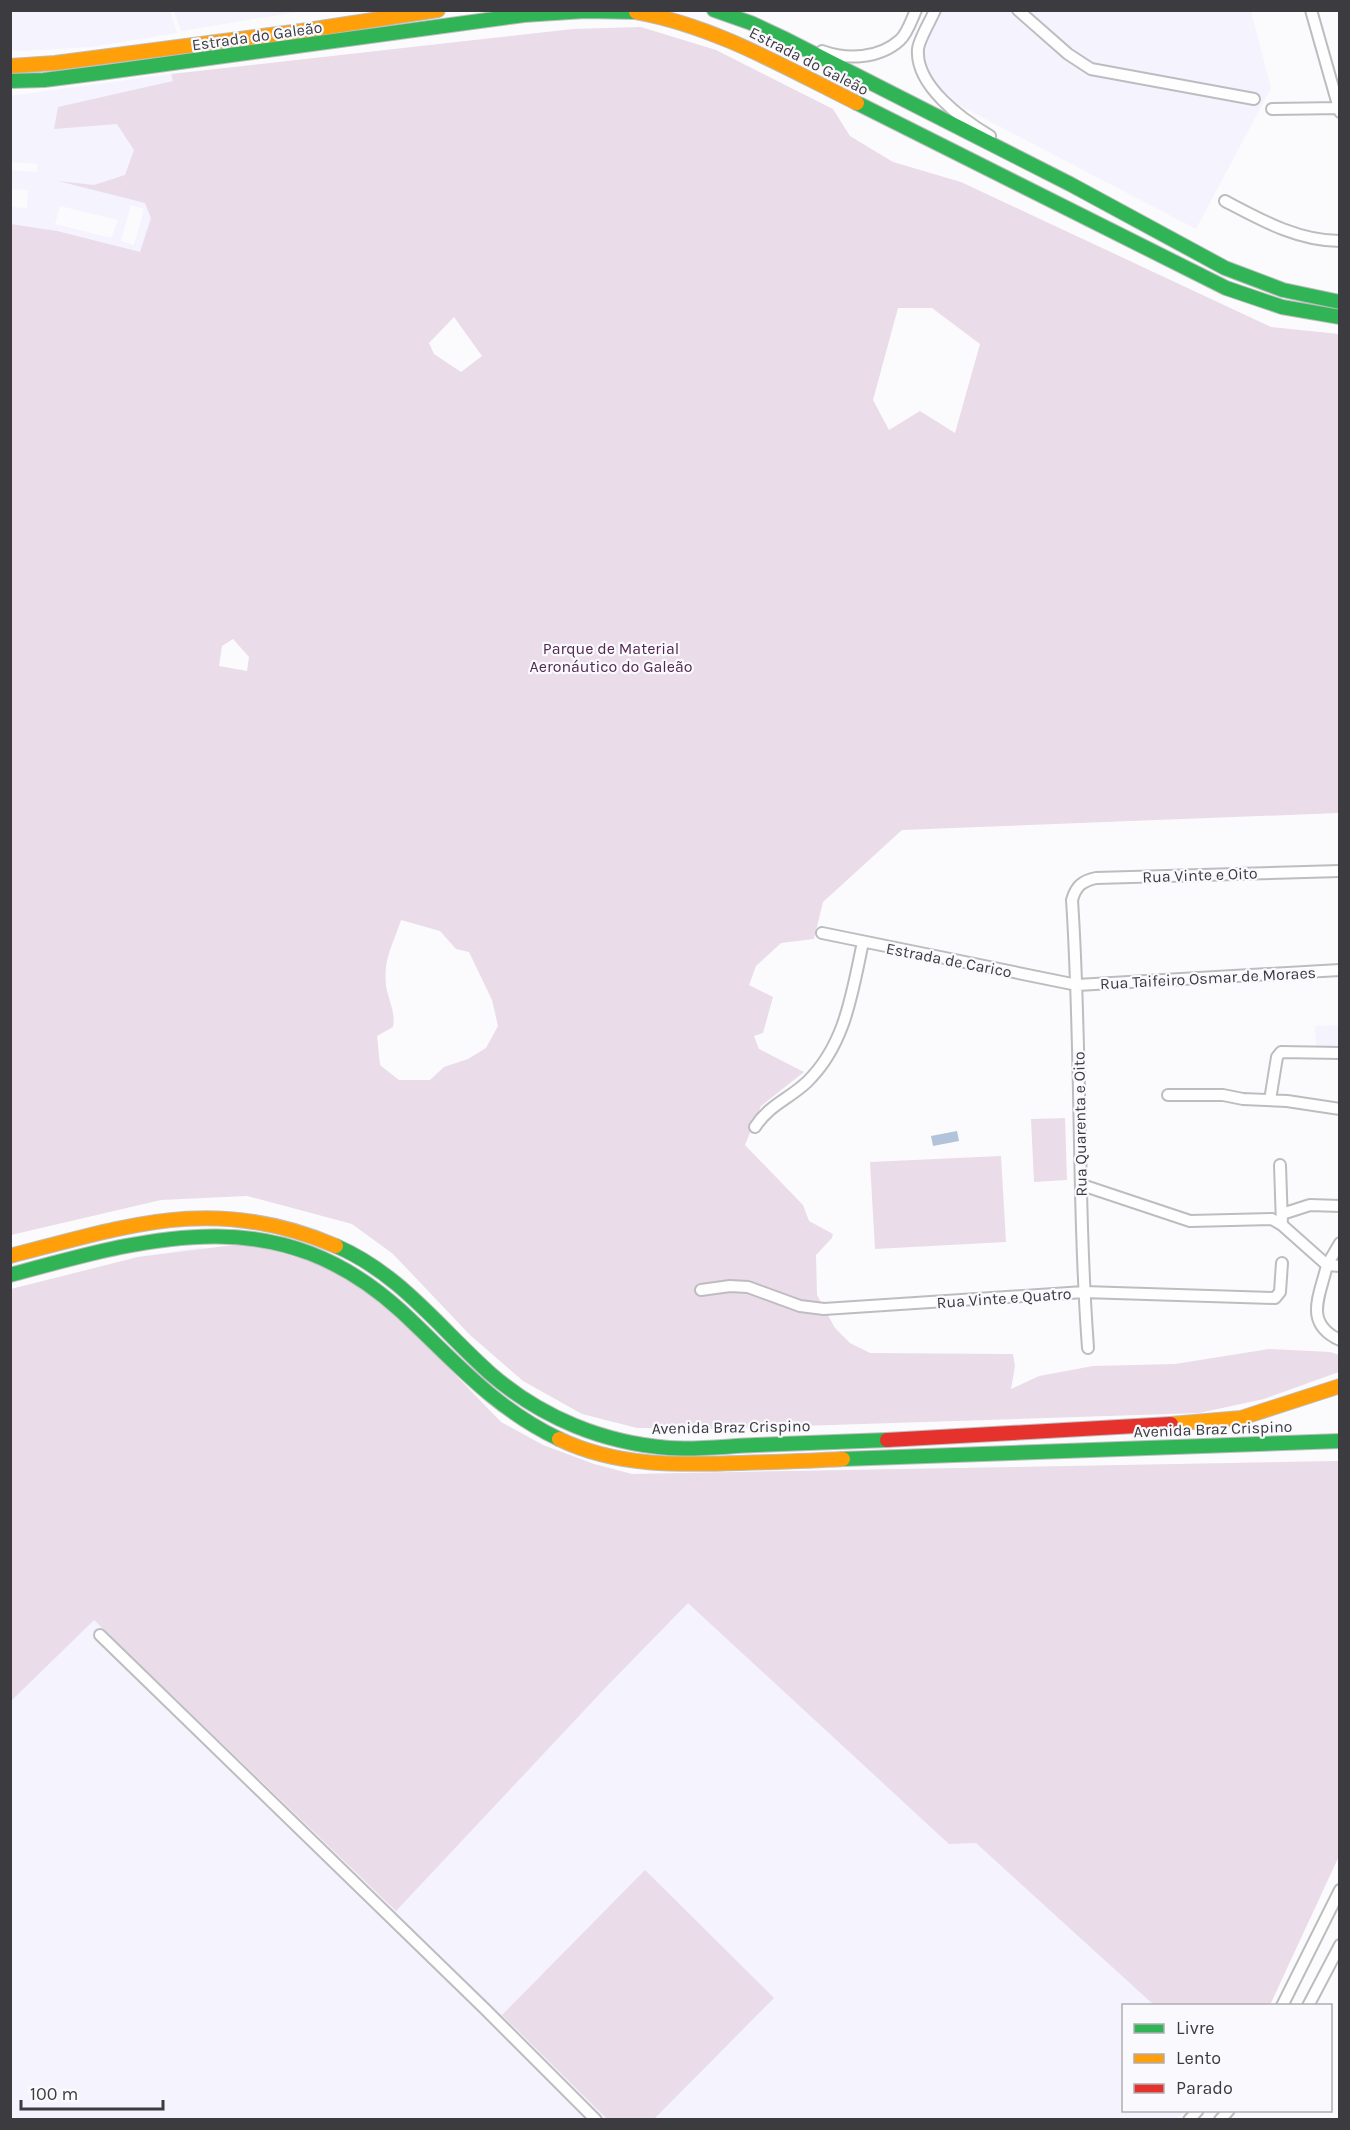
<svg xmlns="http://www.w3.org/2000/svg" width="1350" height="2130" font-family="Karla,sans-serif">
  <style>
    .built { fill: #f4f3fe; fill-rule: evenodd }
    .green { fill: #eadce9; fill-rule: evenodd }
    .water { fill: #b2c4da }
    .lines { fill: none; stroke-linecap: round; stroke-linejoin: round }
    .street-casing { stroke: #bdbdc0; stroke-width: 14 }
    .fast-casing { stroke: #bdbdc0; stroke-width: 16 }
    .slow-casing { stroke: #bdbdc0; stroke-width: 16 }
    .jam-casing { stroke: #bdbdc0; stroke-width: 16 }
    .street { stroke: #fefeff; stroke-width: 10 }
    .fast { stroke: #30b455; stroke-width: 14 }
    .slow { stroke: #ff9f0a; stroke-width: 14 }
    .jam { stroke: #e5322d; stroke-width: 14 }
    .labels { text-anchor: middle; dominant-baseline: central; stroke-width: 4.5; stroke-linejoin: round; paint-order: stroke }
    .street-label { font-size: 16px; fill: #3c3c40; stroke: #fafafe }
    .park-label { font-size: 16px; fill: #53294f; stroke: #fafafe }
  </style>
  <rect width="100%" height="100%" fill="#fbfbfd"/>
  <path class="built" d="M11 10 170 11 177 33 91 47 24 51 11 50Z
    M174 11V10L304 11 181 31Z
    M940 11H1251L1271 88 1196 229 951 101 935 88 925 68 923 49Z
    M171 74 174 81 168 250 11 263V207L27 208 28 190 11 189V170L37 172V164L11 162 10 96ZM131 205 144 209 134 245 121 241ZM60 206 118 220 111 238 55 224Z
    M1339 1025V1050L1316 1051 1315 1026Z
    M202 1247 465 1387 501 1422 543 1445 594 1464 632 1474 1339 1461V1856L1270 2005 1124 2006V2110L1185 2111 1176 2119 11 2120V1289L138 1257Z"/>
  <path class="green" d="M641 27 716 50 833 109 850 136 893 162 961 182 1271 327 1339 334V813L902 830 823 902 814 939 781 943 756 966 749 985 773 997 763 1033 754 1036 759 1049 804 1072 761 1106 745 1145 803 1205 809 1221 833 1234 832 1238 816 1255 817 1295 835 1328 850 1343 870 1353 1013 1354 1015 1366 1011 1389 1039 1376 1093 1366 1175 1364 1269 1349 1330 1352 1339 1355V1372L1264 1399 1199 1413 707 1429 637 1428 582 1414 523 1381 470 1335 393 1254 352 1224 247 1196 161 1200 11 1235 10 224 57 231 140 252 151 218 145 203 58 181 94 185 125 175 134 150 117 124 54 129 58 107 173 81 171 74 573 29ZM898 308H932L980 344 955 433 920 411 889 430 873 400ZM454 317 482 356 461 372 434 354 429 343ZM233 639 249 657 247 671 219 666 222 646ZM401 920 440 931 456 949 469 952 492 1000 498 1026 486 1048 468 1059 444 1067 430 1080H399L380 1065 377 1036 393 1027C396 1011 388 1000 386 985 383 958 394 943 401 920Z
    M1065 1118 1067 1180 1034 1182 1031 1119Z
    M1001 1156 1006 1242 875 1249 870 1162Z
    M249 1243 328 1267 392 1309 501 1422 543 1445 594 1464 632 1474 1339 1461V1856L1270 2005H1154L976 1843 949 1844 688 1603 608 1685 396 1911 94 1620 11 1701V1289L138 1257Z
    M645 1870 774 1998 654 2119H607L502 2015Z"/>
  <path class="water" d="M957 1131 959 1141 933 1146 931 1136Z"/>
  <g class="lines">
    <g class="street-casing">
      <path id="street" d="M935 10C931 20 919 39 918 49 915 86 963 120 990 136
        M1018 10 1068 54 1091 69 1254 99
        M1311 10 1340 112
        M822 51C847 60 879 59 900 40 907 34 912 19 916 10
        M1272 109 1340 108
        M1225 201C1261 220 1298 241 1340 241
        M822 933 1077 985 1340 970
        M1168 1095H1223L1243 1099 1287 1101 1340 1109
        M1270 1100 1277 1057 1281 1052 1340 1053
        M755 1127C769 1105 789 1099 807 1082 846 1044 852 992 863 942
        M1280 1165 1282 1225 1327 1265 1340 1243
        M1082 1185 1190 1221 1272 1219 1282 1225
        M1282 1214 1310 1205 1340 1206
        M1340 1266 1327 1265C1320 1296 1303 1323 1340 1340
        M701 1290 730 1286 748 1287 800 1306 824 1309 1084 1292 1275 1298 1280 1292 1282 1263
        M1088 1348C1077 1199 1082 1049 1072 900 1076 886 1082 881 1096 878L1340 871
        M100 1635 485 2009 596 2120
        M1282 2006 1340 1890
        M1308 2006 1340 1945
        M1189 2120 1198 2110
        M1220 2120 1229 2110"/>
    </g>
    <g class="fast-casing">
      <path id="fast" d="M714 10 751 23 783 38 1070 184 1225 268 1283 290 1340 302
        M10 81 44 80 107 72 524 15 585 11 636 12
        M857 103 1226 288 1282 307 1340 317
        M336 1246C401 1274 441 1330 492 1375 542 1418 604 1443 669 1448 698 1450 727 1446 756 1445 799 1443 843 1442 887 1440
        M10 1275C153 1236 278 1199 401 1311 455 1361 491 1406 559 1439
        M843 1459 1340 1441"/>
    </g>
    <g class="slow-casing">
      <path id="slow" d="M636 12C715 26 786 68 857 103
        M10 66 55 63 301 31 438 10
        M10 1256C130 1225 215 1194 336 1246
        M1171 1424 1241 1418 1340 1386
        M559 1439C617 1467 679 1465 741 1463 775 1462 809 1461 843 1459"/>
    </g>
    <g class="jam-casing">
      <path id="jam" d="M887 1440 1171 1424"/>
    </g>
    <use href="#street" class="street"/>
    <use href="#fast" class="fast"/>
    <use href="#slow" class="slow"/>
    <use href="#jam" class="jam"/>
  </g>
  <g class="labels">
    <g class="street-label">
      <text transform="translate(257 36) rotate(-8)">Estrada do Galeão</text>
      <text transform="translate(809 61) rotate(27)">Estrada do Galeão</text>
      <text transform="translate(1200 875) rotate(-2)">Rua Vinte e Oito</text>
      <text transform="translate(949 960) rotate(11)">Estrada de Carico</text>
      <text transform="translate(1208 978) rotate(-3)">Rua Taifeiro Osmar de Moraes</text>
      <text transform="translate(1080 1124) rotate(-91)">Rua Quarenta e Oito</text>
      <text transform="translate(1004 1298) rotate(-4)">Rua Vinte e Quatro</text>
      <text transform="translate(731 1427) rotate(-1)">Avenida Braz Crispino</text>
      <text transform="translate(1213 1429) rotate(-2)">Avenida Braz Crispino</text>
    </g>
    <g class="park-label">
      <text x="611" y="648">Parque de Material<tspan x="611" dy="18">Aeronáutico do Galeão</tspan></text>
    </g>
  </g>
  <rect width="1350" height="2130" fill="none" stroke="#3c3c40" stroke-width="24"/>
  <rect x="1122" y="2004" width="210" height="108" fill="#fafafe" stroke="#aeaeb2" stroke-width="1.5"/>
  <rect x="1134" y="2024" width="30" height="9" fill="#30b455" stroke="#aeaeb2" stroke-width="1.5"/>
  <text x="1176" y="2034" font-size="18" fill="#3c3c40">Livre</text>
  <rect x="1134" y="2054" width="30" height="9" fill="#ff9f0a" stroke="#aeaeb2" stroke-width="1.5"/>
  <text x="1176" y="2064" font-size="18" fill="#3c3c40">Lento</text>
  <rect x="1134" y="2084" width="30" height="9" fill="#e5322d" stroke="#aeaeb2" stroke-width="1.5"/>
  <text x="1176" y="2094" font-size="18" fill="#3c3c40">Parado</text>
  <path d="M21 2100v9h142v-9" fill="none" stroke="#3c3c40" stroke-width="3"/>
  <text x="30" y="2100" font-size="18" fill="#3c3c40" stroke="#fafafe" stroke-width="4.5" paint-order="stroke">100 m</text>
</svg>
